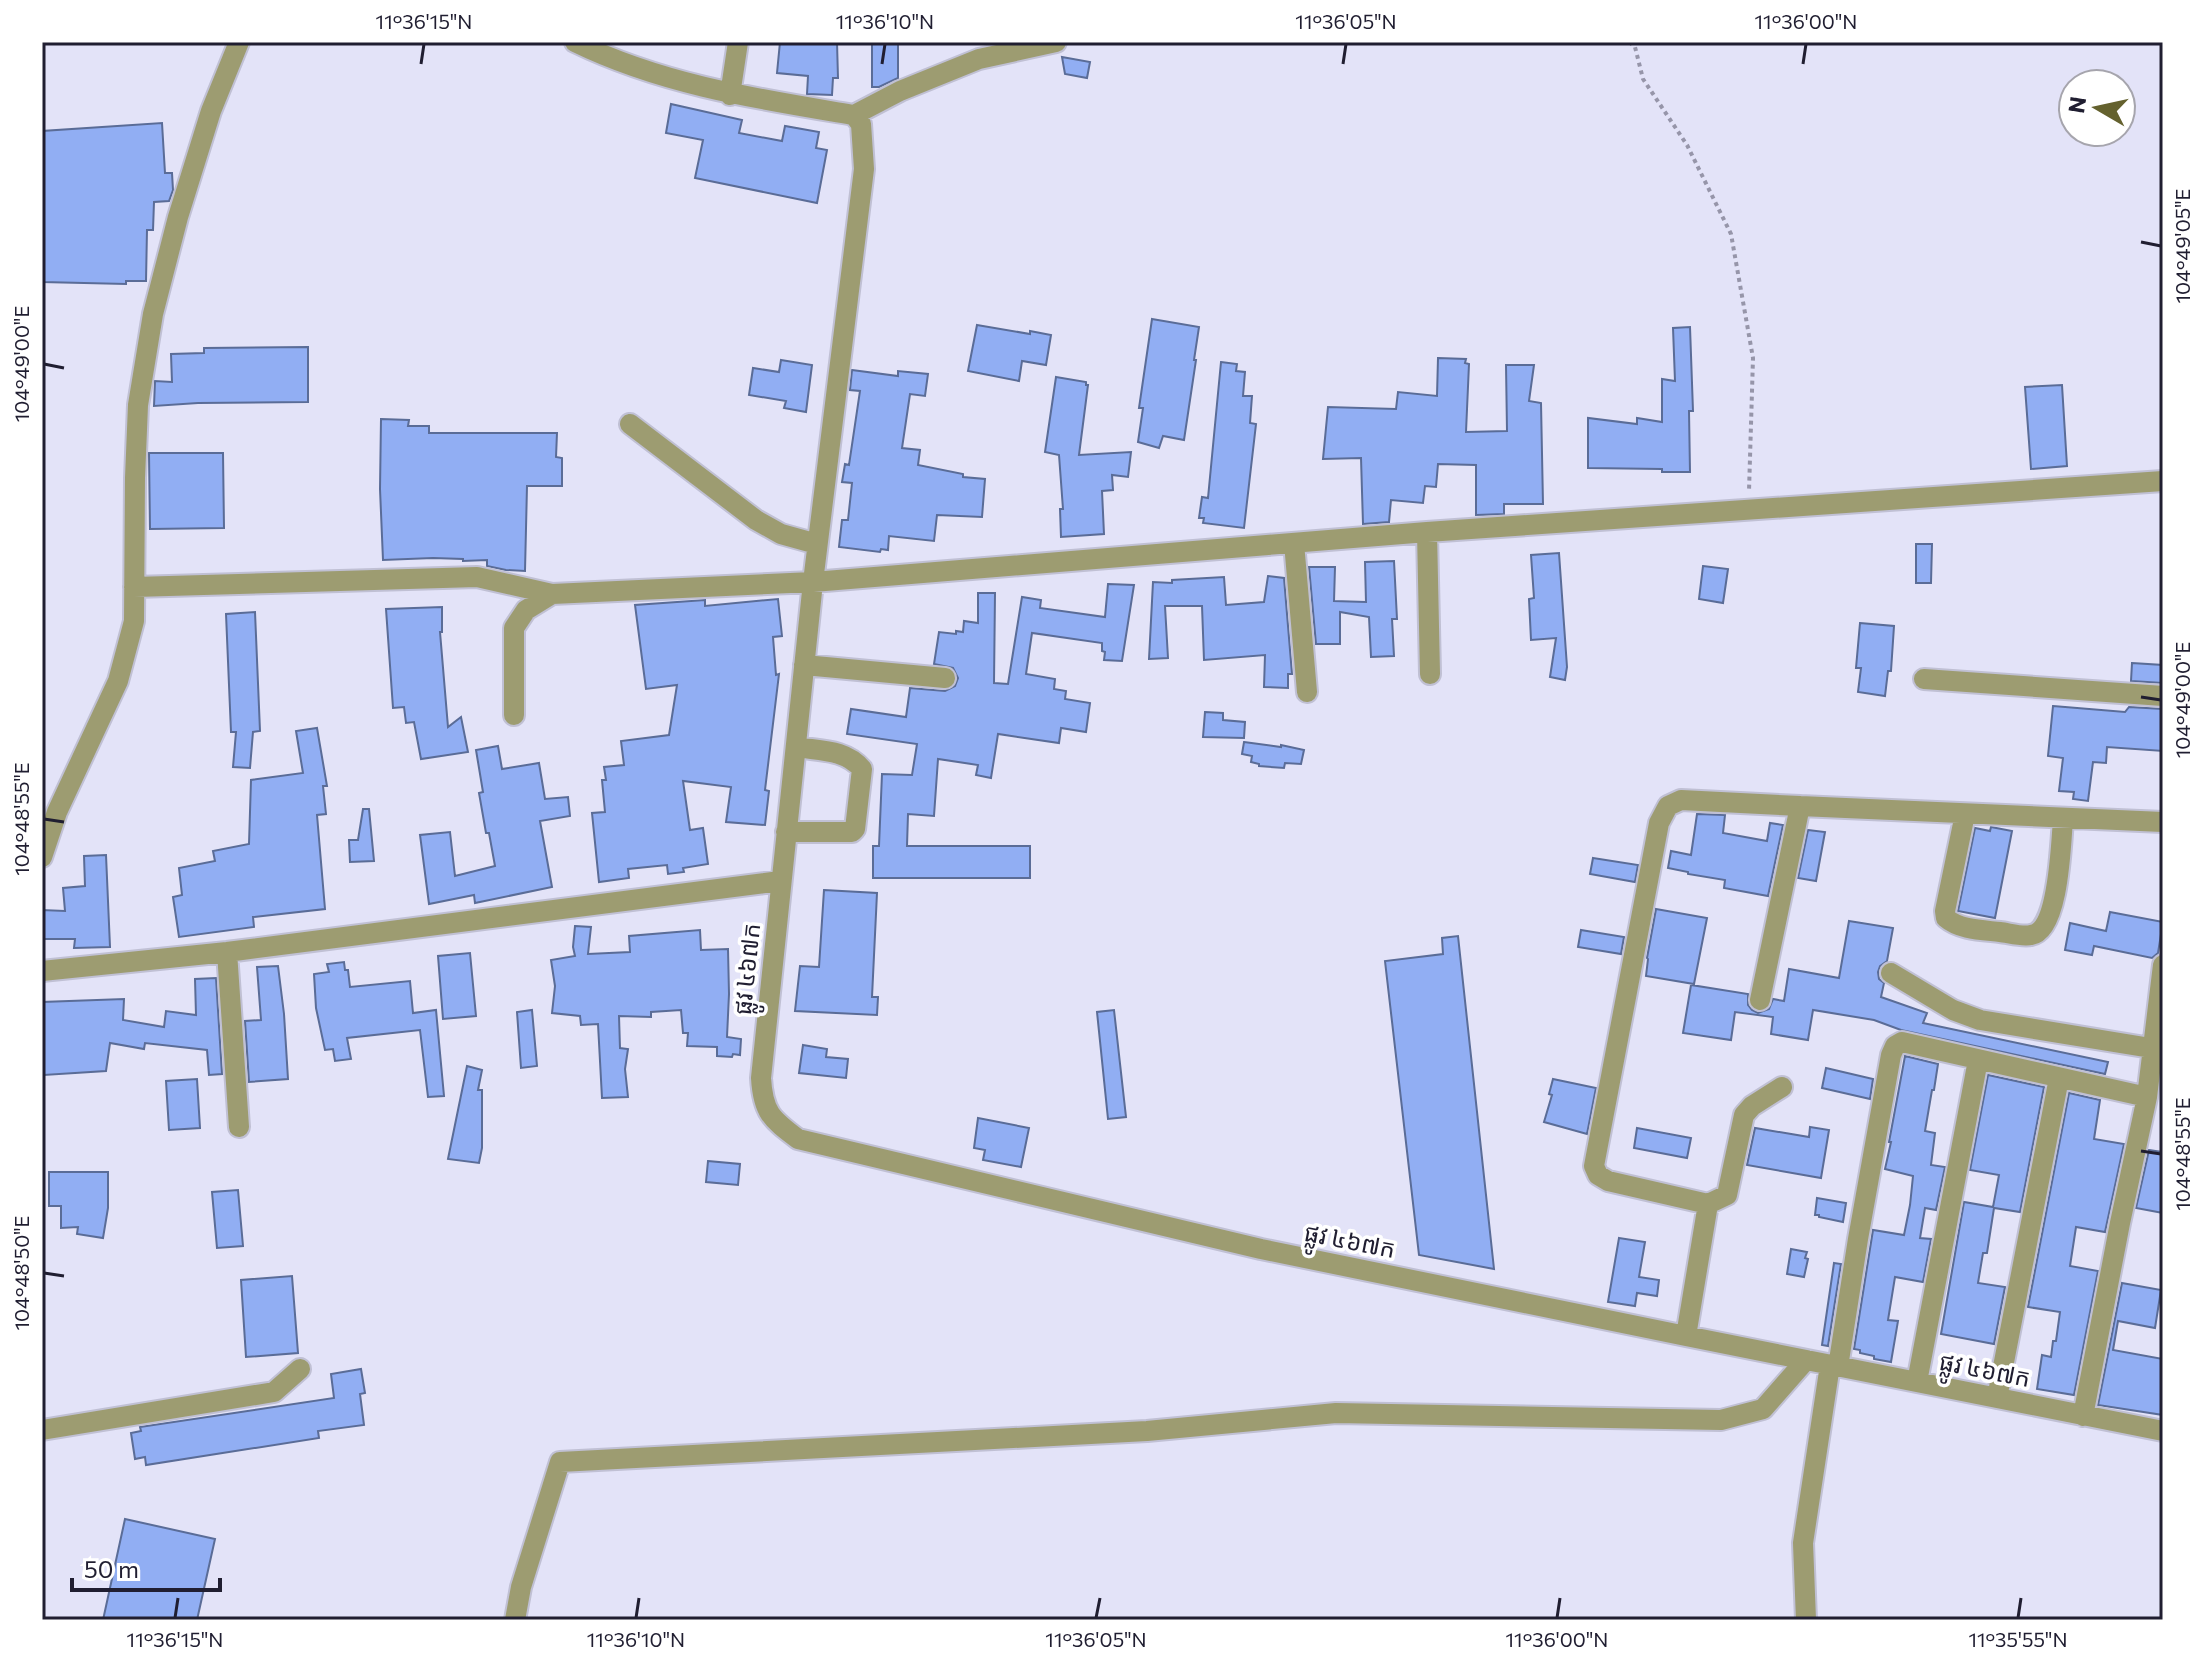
<svg xmlns="http://www.w3.org/2000/svg" width="2205" height="1662" font-family="Commissioner,'Noto Sans Khmer',sans-serif">
  <style>
    .building { fill: #91aef3; stroke: #5a6c97; stroke-width: 2 }
    .lines { fill: none; stroke-linecap: round; stroke-linejoin: round }
    .minor-casing { stroke: #c0c0d4; stroke-width: 24 }
    .path { stroke: #9695a9; stroke-width: 4; stroke-dasharray: 4 4; stroke-linecap: butt }
    .minor { stroke: #9d9c71; stroke-width: 20 }
    .ticks { fill: none; stroke: #201e31; stroke-width: 3 }
    .labels { text-anchor: middle; dominant-baseline: central; stroke-width: 7; stroke-linejoin: round; paint-order: stroke }
    .street-label { font-size: 24px; fill: #201e31; stroke: #fff }
    .neatline { fill: none; stroke: #201e31; stroke-width: 3 }
    .ticks-label { font-size: 20px; text-anchor: middle; fill: #201e31 }
  </style>
  <rect width="100%" height="100%" fill="#e3e3f8"/>
  <path class="building" d="M780 42H837L838 78H833L832 95 807 94 808 76 777 73Z
    M872 42H898V78L879 87H872Z
    M1062 57 1090 62 1087 78 1065 74Z
    M671 104 742 120 739 133 782 141 785 126 819 132 816 148 827 150 817 203 695 178 703 140 666 133Z
    M162 123 165 173H172L173 190 169 201 154 202 153 230H147L146 281H126V284L42 282V131Z
    M1152 319 1199 327 1194 360H1196L1184 440 1163 436 1159 448 1138 442 1143 408H1139Z
    M977 325 1030 334V331L1051 335 1046 365 1022 361 1019 381 968 371Z
    M1690 327 1693 411H1689L1690 472H1662V469L1588 468V418L1637 424V418L1662 422V379L1675 381 1673 328Z
    M308 347V402L198 403 154 406 155 381 172 382 171 354 204 353V348Z
    M1438 358 1466 359 1465 363 1469 364 1466 432 1507 431 1506 365H1534L1529 401 1541 403 1543 504H1504V514L1476 515V465L1438 464 1436 487 1425 486 1423 503 1391 500 1389 522 1363 524 1361 458 1323 459 1328 407 1396 409 1398 392 1437 396Z
    M781 360 812 365 806 412 784 408 786 401 749 395 753 368 779 372Z
    M1221 362 1237 364 1236 371 1245 372 1243 396H1252L1250 423 1256 424 1244 528 1203 523 1204 518H1199L1202 497 1208 498Z
    M852 370 898 376V371L928 374 925 396 910 394 902 448 920 450 918 465 963 474V477L985 479 982 517 937 515 934 541 889 536 888 550 881 549 880 552 839 547 842 520H848L852 483 842 482 845 464 849 465 860 391 850 390Z
    M1056 377 1086 382V385H1088L1079 455 1131 452 1128 477 1112 475 1113 490 1102 491 1104 534 1061 537 1060 509H1063L1059 455 1045 452Z
    M2062 385 2067 466 2031 469 2025 387Z
    M381 419 409 420 408 426H429V433H557L556 457 562 458V486H527L525 571 506 570 487 566V560L463 561V559L433 558 383 560 380 489Z
    M149 453H223L224 528 150 529Z
    M1916 544H1932L1931 583H1916Z
    M1559 553 1567 667 1565 680 1550 677 1556 638 1531 640 1529 599 1534 598 1531 555Z
    M1394 561 1397 619H1392L1394 656 1371 657 1369 617 1340 612V644H1316L1309 567H1335L1334 601 1366 602 1365 562Z
    M1703 566 1728 569 1723 603 1699 599Z
    M1268 576 1284 578 1292 674H1288V688L1264 687 1265 655 1204 660 1202 606H1165L1168 658 1149 659 1153 582 1172 583V580L1224 577 1226 605 1264 602Z
    M1108 584 1134 585 1122 661 1104 660 1105 652 1102 651V643L1032 633 1026 674 1055 679 1054 689 1066 691 1065 699 1090 703 1086 732 1061 728 1059 743 998 734 991 778 976 775 978 765 938 759 934 816 908 814 907 846H1030V878H873V846H879L882 774 912 775 917 744 847 734 851 709 906 717 910 688 945 691 955 686 958 678 953 668 934 664 939 632 956 634V631L963 632 964 621 978 623V593H995L994 683 1008 684 1022 597 1041 600 1040 608 1105 617Z
    M778 599 782 636 773 637 776 675 779 674 765 790 769 791 765 825 726 822 731 787 683 781 690 830 703 828 708 864 683 868 684 872 668 874 667 865 628 869 629 878 599 882 592 813 605 812 602 780H606L604 767 624 765 621 741 669 735 677 685 646 689 635 605 705 600V606Z
    M442 607V632H440L448 727 461 717 468 752 421 759 414 722 406 723 404 707 393 708 386 609Z
    M255 612 260 731 253 732 250 768 233 767 236 732H231L226 614Z
    M1860 623 1894 626 1891 671H1888L1885 696 1858 692 1861 668H1856Z
    M2132 663 2163 665V683L2131 681Z
    M2053 706 2125 712 2129 707 2163 709V751L2107 747 2106 763 2093 762 2088 801 2073 799 2074 792 2059 791 2063 758 2048 756Z
    M1205 712 1223 713V720L1245 722 1244 738 1203 737Z
    M317 728 327 786H323L326 814 317 815 325 909 253 917 254 927 179 937 173 897 182 895 179 868 215 861 213 851 249 844 251 780 303 773 296 731Z
    M1244 742 1281 747V745L1304 750 1301 764 1285 763 1284 768 1259 766V764L1251 762 1252 756 1242 754Z
    M498 746 502 769 539 763 545 799 568 797 570 816 540 821 552 887 475 903 474 895 429 904 420 835 450 832 455 876 495 866 489 833H486L479 793 483 792 476 750Z
    M363 809H369L374 861 350 862 349 840H358Z
    M1697 814 1725 815 1723 833 1767 841 1770 823 1783 825 1768 896 1724 888 1725 880 1688 874V872L1668 868 1671 851 1691 855Z
    M1991 827 2012 831 1995 918 1958 911 1975 828 1990 831Z
    M1808 830 1825 832 1816 881 1798 878Z
    M106 855 110 947 74 948 75 939H42V910L65 911 63 888 85 886 84 856Z
    M1593 858 1638 865 1635 882 1590 874Z
    M824 890 877 893 872 997H878L877 1015 795 1011 800 966 819 967Z
    M1656 909 1707 918 1694 984 1646 976 1648 959 1647 958Z
    M2110 912 2163 922 2158 953 2152 958 2094 946 2092 955 2065 950 2070 923 2106 931Z
    M1849 921 1893 928 1887 961 1880 966 1878 972 1879 979 1884 983 1881 997 1927 1013 1923 1023 2108 1062 2105 1074 1901 1030 1874 1020 1813 1010 1808 1040 1771 1034 1773 1017 1735 1012 1731 1040 1683 1033 1691 985 1748 994V1005L1752 1010 1758 1013 1769 1009 1773 999 1784 1001 1789 969 1839 978Z
    M575 926 591 927 588 954 630 952 629 936 700 930 701 950 728 949 729 994 727 1037 741 1039 740 1055 733 1054 732 1057 717 1056V1047L687 1046 688 1033H683L681 1010 651 1012V1017L619 1016 620 1048 628 1049 625 1069 628 1097 602 1098 598 1024 581 1025 580 1016 552 1013 555 986 551 960 575 956 573 947Z
    M1581 930 1624 937 1621 954 1578 947Z
    M1458 936 1494 1269 1419 1255 1385 961 1443 954 1442 938Z
    M470 953 476 1016 443 1019 438 956Z
    M344 962 345 970H348L350 987 410 981 413 1013 436 1010 444 1096 428 1097 420 1030 347 1038 351 1059 335 1061 333 1049 325 1050 316 1008 314 974 329 972 327 964Z
    M278 966 284 1014 288 1079 249 1082 245 1021 261 1020 257 967Z
    M216 978 222 1074 209 1075 207 1050 145 1043 144 1049 110 1043 106 1071 44 1075 42 1002 124 999 123 1020 164 1027 166 1011 196 1015 195 979Z
    M532 1010 537 1066 521 1068 517 1012Z
    M1114 1010 1126 1117 1108 1119 1097 1012Z
    M803 1045 827 1049 826 1057 848 1059 846 1078 799 1073Z
    M1905 1056 1938 1064 1934 1090H1932L1925 1131 1935 1133 1931 1165 1945 1167 1936 1210 1925 1208 1920 1238 1931 1239 1923 1282 1895 1277 1888 1320 1898 1321 1891 1362 1874 1359V1356L1860 1353V1350L1854 1349 1873 1230 1904 1235 1910 1205 1913 1176 1885 1169 1891 1142H1889Z
    M467 1066 482 1070 478 1090H482V1148L479 1163 448 1159Z
    M1826 1068 1873 1079 1870 1099 1822 1088Z
    M1988 1075 2044 1087 2020 1212 1994 1208 1987 1253H1983L1978 1283 2005 1287 1994 1344 1941 1334 1964 1202 1993 1207 1999 1175 1970 1170Z
    M197 1079 200 1128 169 1130 166 1081Z
    M1553 1079 1596 1088 1587 1134 1544 1122 1552 1095 1549 1094Z
    M2069 1093 2100 1100 2094 1139 2124 1144 2105 1232 2076 1227 2070 1266 2098 1271 2074 1395 2037 1389 2042 1355 2051 1357 2053 1341H2056L2060 1312 2028 1307Z
    M978 1118 1029 1128 1021 1167 983 1160 985 1150 974 1148Z
    M1810 1127 1829 1130 1821 1178 1747 1165 1755 1128 1809 1137Z
    M1637 1128 1691 1138 1687 1158 1634 1148Z
    M2149 1150 2163 1152V1213L2136 1208Z
    M708 1161 740 1164 738 1185 706 1182Z
    M49 1172H108V1208L103 1238 77 1234 78 1227 61 1228V1206H49Z
    M238 1190 243 1246 217 1248 212 1192Z
    M1817 1198 1846 1203 1843 1222 1819 1217V1215H1815Z
    M1619 1238 1645 1242 1639 1277 1659 1280 1657 1296 1637 1293 1635 1306 1608 1302Z
    M1791 1249 1807 1252 1805 1258 1808 1259 1804 1277 1787 1274Z
    M1834 1263 1841 1264 1828 1346 1822 1345Z
    M292 1276 298 1353 246 1357 241 1280Z
    M2122 1283 2161 1290 2155 1328 2118 1321 2113 1350 2163 1359V1415L2098 1405Z
    M361 1369 365 1393 360 1394 364 1425 318 1431 319 1438 146 1465 145 1457 135 1459 131 1433 141 1431 140 1427 334 1398 331 1374Z
    M125 1519 215 1539 197 1620H103Z"/>
  <g class="lines">
    <g class="minor-casing">
      <path id="minor" d="M575 42C663 85 758 99 854 115L861 124 864 169 813 582 761 1078C763 1112 771 1119 798 1139L1261 1249 1686 1336 2163 1431
        M730 95 738 42
        M854 115 900 91 979 59 1056 42
        M630 424 756 520 781 534 817 544
        M1427 532 1430 674
        M1294 543 1307 692
        M134 587 477 577 552 594 813 582 1427 532 2163 481
        M804 665 945 678
        M1924 679 2163 696
        M514 715V628L526 610 552 594
        M1800 806 2163 822
        M1965 814 1945 911 1946 918C1960 930 1982 930 2000 932 2009 933 2022 937 2031 935 2059 931 2061 842 2063 819
        M786 832H852L855 829 862 769C845 749 820 751 796 747
        M42 857 57 812 118 681 134 621 135 478 138 405 153 314 178 217 211 111 239 42
        M227 952 239 1127
        M42 971 227 952 780 881
        M1891 973 1953 1010 1980 1020 2163 1050
        M1708 1204 1727 1195 1744 1115 1752 1106 1782 1087
        M1686 1336 1708 1204 1608 1181 1598 1175 1594 1166 1659 823 1668 806 1681 800 1800 806 1760 1000
        M1838 1367 1858 1239 1891 1055 1895 1046 1902 1042 2147 1097
        M1917 1382 1978 1060
        M1997 1398 2059 1078
        M2083 1416 2120 1223 2147 1097 2163 965
        M42 1430 274 1392 300 1369
        M515 1620 521 1587 560 1462 1147 1431 1336 1413 1721 1420 1763 1409 1806 1360
        M1806 1620 1803 1543 1830 1365"/>
    </g>
    <path class="path" d="M1629 42 1635 47 1643 79 1687 145 1731 234 1753 358 1749 491"/>
    <use href="#minor" class="minor"/>
  </g>
  <path class="ticks" d="M421 64 424 44M882 64 885 44M1343 64 1346 44M1803 64 1806 44M2141 242 2161 246M44 364 64 368M2141 697 2161 700M44 819 64 822M2141 1151 2161 1154M44 1273 64 1276M175 1618 178 1598M636 1618 639 1598M1096 1618 1100 1598M1557 1618 1560 1598M2018 1618 2021 1598"/>
  <g class="labels">
    <g class="street-label">
      <text transform="translate(746 969) rotate(-84)">ផ្លូវ ៤៦៧ក</text>
      <text transform="translate(1350 1240) rotate(11)">ផ្លូវ ៤៦៧ក</text>
      <text transform="translate(1985 1369) rotate(11)">ផ្លូវ ៤៦៧ក</text>
    </g>
  </g>
  <rect width="2205" height="1662" fill="none" stroke="#ffffff" stroke-width="88"/>
  <g transform="translate(2097 108) rotate(279)"><circle r="38" fill="#ffffff" stroke="#a6a5ad" stroke-width="2"/>
  <path d="M0-6L14 30L0 20L-14 30Z" fill="#64612e"/>
  <text y="-12" font-size="22" font-weight="bold" text-anchor="middle" fill="#201e31">N</text>
  </g>
  <path d="M72 1578v12h148v-12" fill="none" stroke="#201e31" stroke-width="4"/>
  <text x="84" y="1578" font-size="24" fill="#201e31" stroke="#ffffff" stroke-width="6" paint-order="stroke">50 m</text>
  <rect x="44" y="44" width="2117" height="1574" class="neatline"/>
  <g class="ticks-label">
    <text x="424" y="29">11°36'15"N</text>
    <text x="885" y="29">11°36'10"N</text>
    <text x="1346" y="29">11°36'05"N</text>
    <text x="1806" y="29">11°36'00"N</text>
    <text transform="translate(2183 246) rotate(-90)" y="7">104°49'05"E</text>
    <text transform="translate(22 364) rotate(-90)" y="7">104°49'00"E</text>
    <text transform="translate(2183 700) rotate(-90)" y="7">104°49'00"E</text>
    <text transform="translate(22 819) rotate(-90)" y="7">104°48'55"E</text>
    <text transform="translate(2183 1154) rotate(-90)" y="7">104°48'55"E</text>
    <text transform="translate(22 1273) rotate(-90)" y="7">104°48'50"E</text>
    <text x="175" y="1647">11°36'15"N</text>
    <text x="636" y="1647">11°36'10"N</text>
    <text x="1096" y="1647">11°36'05"N</text>
    <text x="1557" y="1647">11°36'00"N</text>
    <text x="2018" y="1647">11°35'55"N</text>
  </g>
</svg>
